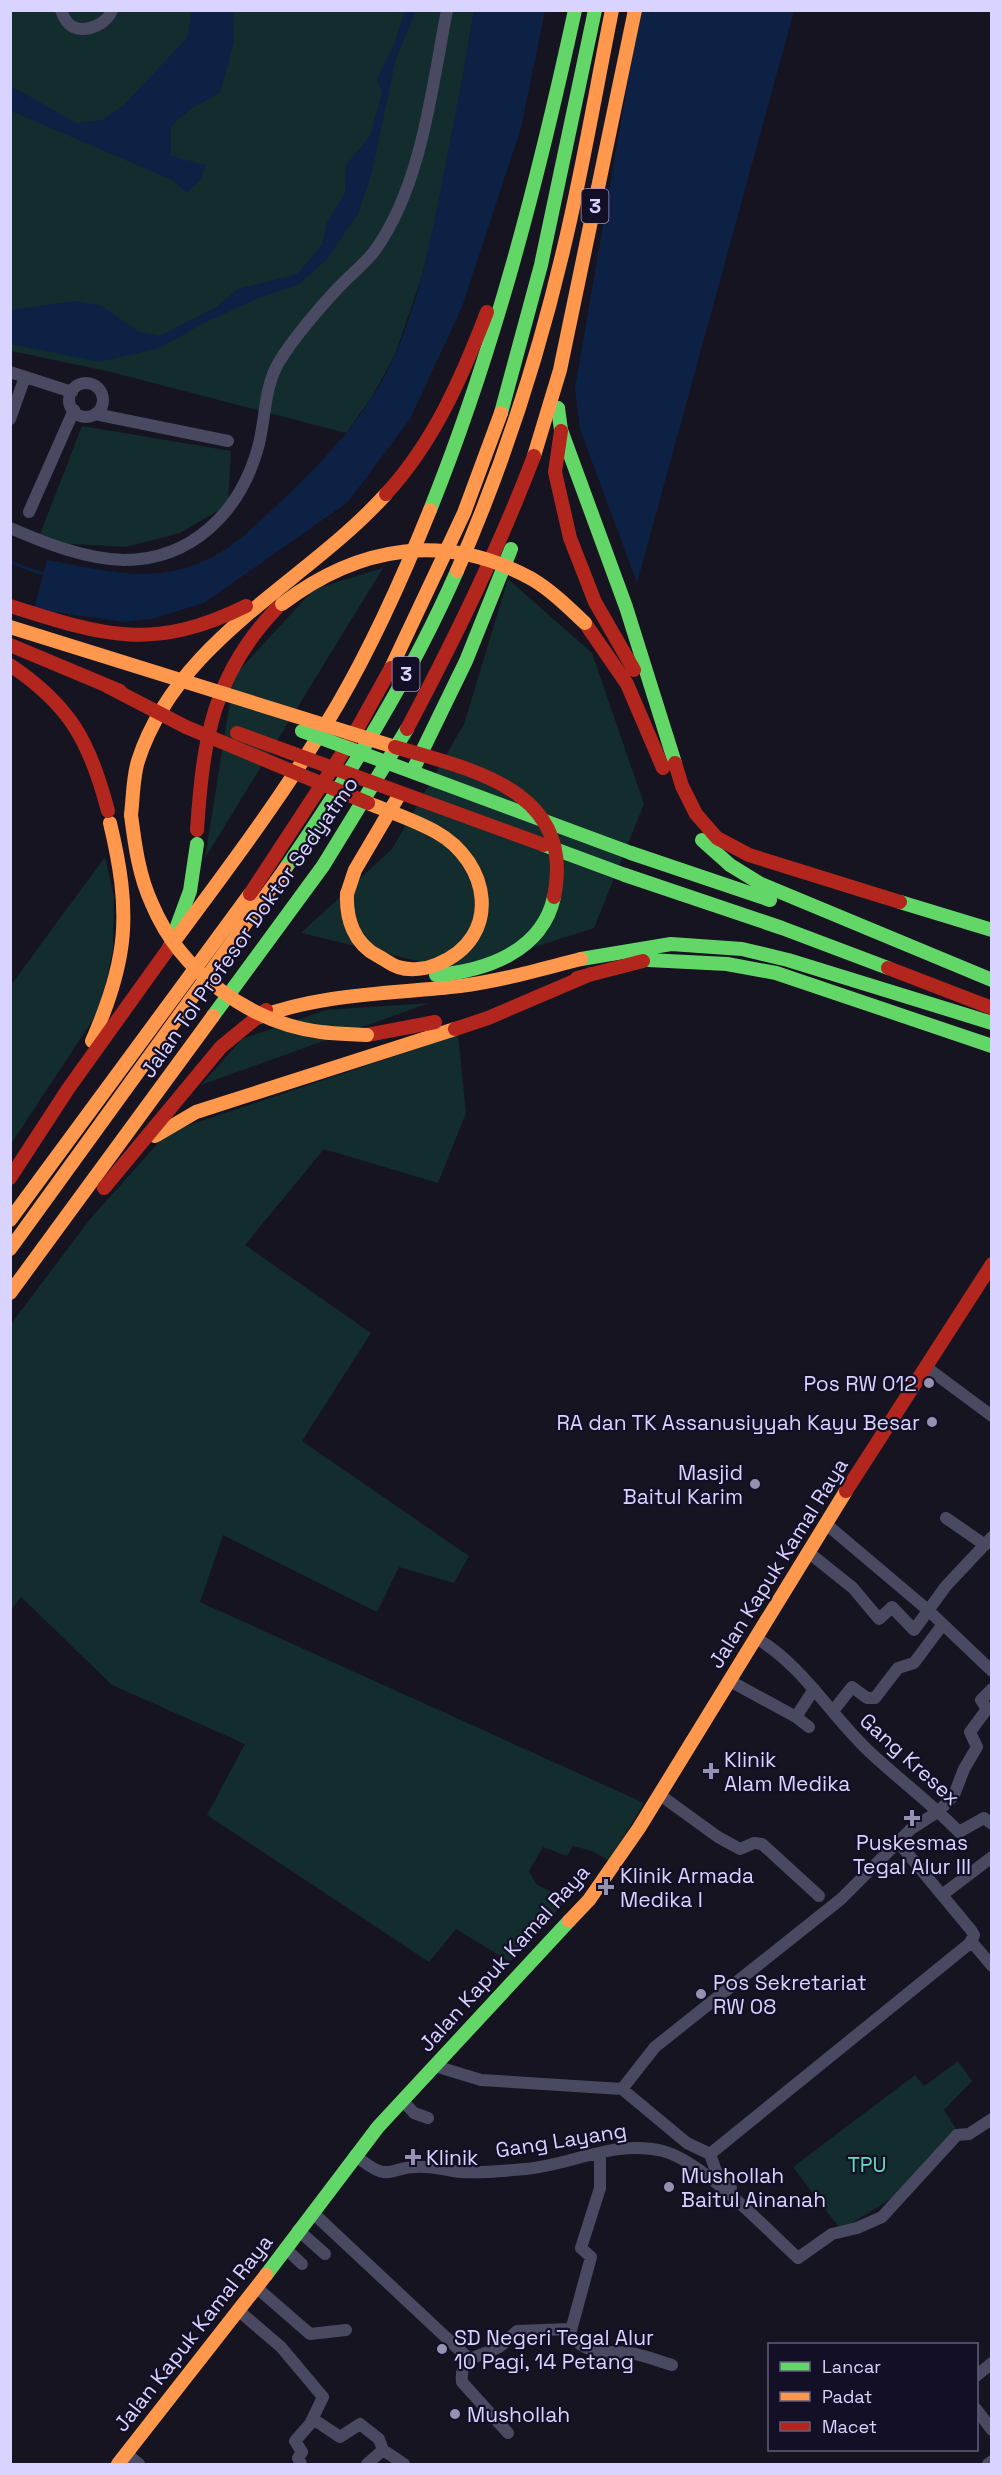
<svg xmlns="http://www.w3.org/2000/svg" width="1002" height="2475" font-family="'Space Grotesk',sans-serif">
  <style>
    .green { fill: #132c2d }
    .water { fill: #0d2144 }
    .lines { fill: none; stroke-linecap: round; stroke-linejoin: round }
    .stream { stroke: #0d2144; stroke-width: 3 }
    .street { stroke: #4a4962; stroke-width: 12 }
    .fast { stroke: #63d668; stroke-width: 14 }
    .slow { stroke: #ff974d; stroke-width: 14 }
    .jam { stroke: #b3261e; stroke-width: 14 }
    .fast-bridge { stroke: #63d668; stroke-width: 14 }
    .slow-bridge { stroke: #ff974d; stroke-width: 14 }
    .jam-bridge { stroke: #b3261e; stroke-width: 14 }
    .poi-dot { fill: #9591b1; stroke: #130f26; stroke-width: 2 }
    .labels { text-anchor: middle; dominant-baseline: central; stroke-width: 4.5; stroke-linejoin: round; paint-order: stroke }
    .shield { fill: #130f26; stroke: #9e99be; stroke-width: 1.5 }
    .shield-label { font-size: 20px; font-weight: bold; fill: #d9d4ff }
    .street-label { font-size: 21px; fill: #d9d4ff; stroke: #130f26 }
    .poi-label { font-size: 21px; fill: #d9d4ff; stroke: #130f26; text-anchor: start }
    .park-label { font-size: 21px; fill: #5fe0c0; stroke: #130f26 }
  </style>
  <rect width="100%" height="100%" fill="#161421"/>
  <path class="green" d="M10 11H474L452 140 426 264 395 355 372 397 346 433 111 372 11 351Z
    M82 426 231 451 228 505 180 533 126 547 37 542Z
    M383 568 205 858 234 676 314 589Z
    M508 579 592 653 644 804 594 928 459 971 301 933 392 849 464 724Z
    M105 857 114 897 113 950 100 1009 11 1144V985Z
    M429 1003 201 1085 242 1039 326 1010Z
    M458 1035 466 1113 438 1183 324 1149 245 1245 371 1333 302 1441 469 1556 454 1583 399 1567 377 1612 223 1535 200 1602 644 1803 609 1861 592 1851 573 1846 567 1856 543 1847 529 1871 536 1884 567 1900 510 1962 456 1929 429 1962 207 1815 245 1744 112 1685 21 1597 11 1611V1324L90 1219 168 1132Z
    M958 2061 972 2081 944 2110 958 2132 892 2198 841 2230 793 2167 915 2075 924 2086Z"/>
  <path class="water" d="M192 11H233L234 41 220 93 192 108 171 126V156L206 165 200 180 187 193 172 180 11 111V86L76 123 102 120 123 106 187 38Z
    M405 11H416L396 58 372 172 358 214 326 260 298 285 258 298 204 323 159 348 99 362 11 344V310L76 301 102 306 139 332 160 336 216 307 238 289 297 274 322 245 327 222 345 193 346 165 370 136 382 93 377 79 394 44Z
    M474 11H545L521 128 462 307 410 419 348 502 204 603 151 619 124 622 34 609 47 560C83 566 122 577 159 573 215 566 240 540 278 504 324 461 369 414 395 355 417 305 428 251 439 198 451 135 464 73 474 11Z
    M640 11H794L637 583 580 429 575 388Z"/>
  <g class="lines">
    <path class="stream" d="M10 562 48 576"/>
    <path class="street" d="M61 10C63 16 67 24 73 27 87 33 107 24 112 10
      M10 372 72 392
      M69 400a17 17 0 1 1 34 0a17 17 0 1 1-34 0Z
      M95 414 228 441
      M10 419 25 377
      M29 512 74 410
      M10 528C45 543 85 559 124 560 192 560 239 512 257 451 266 423 263 388 279 362 292 340 320 307 338 288 350 275 366 263 376 249 422 184 432 87 447 10
      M926 1367 992 1416
      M946 1518 985 1545
      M826 1524 929 1611 992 1671
      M808 1552 853 1588 879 1619 892 1607 914 1630 946 1586 992 1537
      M756 1638C804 1666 832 1718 873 1755 901 1781 932 1804 959 1832L984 1818 992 1824
      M730 1681 796 1717 809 1727
      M833 1711 852 1687 867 1698H875L898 1668 914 1663 943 1624
      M796 1717 814 1689
      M660 1795 718 1837 740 1849 754 1843 762 1844 819 1896
      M898 1842 971 1930 974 1935 971 1941 992 1966
      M942 1895 992 1857
      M435 2066 481 2080 622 2089 687 2143 710 2154
      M622 2089 655 2047 841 1899 911 1829 939 1811 954 1795 964 1769 977 1747 970 1732 987 1709 981 1700 992 1689
      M402 2100 414 2113 428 2118
      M600 2153V2188L581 2248 591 2257 570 2334C588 2357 604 2350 630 2353 644 2355 658 2361 672 2365
      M710 2154 969 1944
      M710 2154 717 2174 731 2188
      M355 2155C393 2187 387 2164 425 2167 437 2167 449 2171 461 2172 482 2173 505 2171 525 2169 571 2165 616 2139 663 2151 704 2162 766 2229 798 2258L832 2234 857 2228 882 2217 957 2135 969 2134 992 2119
      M312 2212 468 2358
      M298 2230 325 2254
      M285 2248 302 2264
      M257 2288 310 2334 346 2330
      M239 2311 281 2347 323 2397 310 2424 295 2441 302 2452 298 2458 301 2464
      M976 2376 992 2363
      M976 2409 992 2430
      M313 2419 340 2437 360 2424 379 2439 383 2450
      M508 2433 462 2382C459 2355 481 2357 499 2347 505 2343 511 2336 517 2331L569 2329
      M126 2453 139 2464
      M367 2464 383 2450 404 2464
      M988 2464 992 2461"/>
    <path class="fast" d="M558 408 561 430 626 607 675 763
      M501 413 541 265 595 10
      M430 510C495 348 538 180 575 10
      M413 770 466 661 511 549
      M702 840 730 865 761 884 992 980
      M631 853 770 900
      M285 869C350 774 411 676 457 571
      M625 875 782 928 888 968
      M900 902 992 930
      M176 929 190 891 197 844
      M581 959 671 944 742 949 788 960 992 1023
      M648 960 727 964 776 973 992 1046
      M213 1016 323 866 407 729
      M266 2275 378 2127 569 1921"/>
    <path class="slow" d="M534 456 560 370 635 10
      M457 571C503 466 538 358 564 247 583 168 596 89 612 10
      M391 668 464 513 501 413
      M131 815C133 798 133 777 138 761 178 638 305 584 386 494
      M347 894 355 870 398 797
      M169 948C228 869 288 789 338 704 374 642 403 577 430 510
      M256 1018C322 993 391 994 460 986 501 981 541 969 581 959
      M92 1041C129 958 131 911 110 823
      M155 1136 196 1112 455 1029
      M10 1220 250 894
      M10 1249 285 869
      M10 1293 213 1016
      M569 1921 589 1900 639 1828 846 1491
      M118 2464 266 2275"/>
    <path class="jam" d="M561 431 555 472 570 538 595 602 634 670
      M386 494C434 442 462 377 487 312
      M10 606C104 636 153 652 246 606
      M585 623 627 684 663 768
      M10 665C70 705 90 742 108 811
      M407 729C454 640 498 551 534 456
      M675 763 682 786 696 814 717 838 749 855 900 902
      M197 830C203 741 212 676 276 609
      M250 894 351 740 391 668
      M888 968 992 1008
      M577 978 643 961
      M455 1029 488 1018 591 974
      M367 1035 435 1022
      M10 1178 68 1089 169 948
      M104 1188 221 1047 266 1010
      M846 1491 992 1264"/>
    <path class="fast-bridge" d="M302 731 631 853
      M544 845 625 875
      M436 975C485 971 542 952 554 897"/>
    <path class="slow-bridge" d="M282 604C358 546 445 531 532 579 552 591 568 607 585 623
      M10 627 395 747
      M131 815C135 846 139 876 152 904 180 971 249 1023 321 1032 336 1034 352 1034 367 1035
      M347 894C346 919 354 944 378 956 384 959 391 965 398 967 410 971 427 969 438 964 503 937 490 862 436 832 415 820 390 812 368 803"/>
    <path class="jam-bridge" d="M10 645 120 691
      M107 686 186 727 368 803
      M237 733 544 845
      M395 747C473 770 576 790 554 897"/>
  </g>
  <g class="poi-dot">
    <circle cx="929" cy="1383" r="6"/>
    <circle cx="932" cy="1422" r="6"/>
    <circle cx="755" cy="1484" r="6"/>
    <path d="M708 1762h6v6h6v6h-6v6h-6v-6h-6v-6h6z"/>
    <path d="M909 1809h6v6h6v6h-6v6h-6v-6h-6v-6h6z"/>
    <path d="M603 1878h6v6h6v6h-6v6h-6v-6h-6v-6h6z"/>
    <circle cx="701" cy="1994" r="6"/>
    <path d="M410 2148h6v6h6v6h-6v6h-6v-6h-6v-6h6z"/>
    <circle cx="669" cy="2187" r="6"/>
    <circle cx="442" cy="2349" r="6"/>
    <circle cx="455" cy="2414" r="6"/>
  </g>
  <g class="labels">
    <g class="shield">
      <rect x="581.5" y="189" width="27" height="34" rx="4.5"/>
      <rect x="392.5" y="657" width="27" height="34" rx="4.5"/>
    </g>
    <g class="shield-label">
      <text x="595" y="206">3</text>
      <text x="406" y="674">3</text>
    </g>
    <g class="street-label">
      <text transform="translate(249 927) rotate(-55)">Jalan Tol Profesor Doktor Sedyatmo</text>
      <text transform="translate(778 1563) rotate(-58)">Jalan Kapuk Kamal Raya</text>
      <text transform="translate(910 1759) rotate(42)">Gang Kresex</text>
      <text transform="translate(504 1958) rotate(-48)">Jalan Kapuk Kamal Raya</text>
      <text transform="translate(561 2140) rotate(-9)">Gang Layang</text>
      <text transform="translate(193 2333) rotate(-52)">Jalan Kapuk Kamal Raya</text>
    </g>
    <g class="poi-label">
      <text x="917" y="1383" text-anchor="end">Pos RW 012</text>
      <text x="920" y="1422" text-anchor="end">RA dan TK Assanusiyyah Kayu Besar</text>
      <text x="743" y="1472" text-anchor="end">Masjid<tspan x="743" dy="24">Baitul Karim</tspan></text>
      <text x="724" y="1759">Klinik<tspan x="724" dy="24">Alam Medika</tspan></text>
      <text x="912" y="1842" text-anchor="middle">Puskesmas<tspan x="912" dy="24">Tegal Alur III</tspan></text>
      <text x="620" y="1875">Klinik Armada<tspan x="620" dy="24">Medika I</tspan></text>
      <text x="713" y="1982">Pos Sekretariat<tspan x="713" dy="24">RW 08</tspan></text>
      <text x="426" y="2157">Klinik</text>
      <text x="681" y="2175">Mushollah<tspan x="681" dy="24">Baitul Ainanah</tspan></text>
      <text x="454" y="2337">SD Negeri Tegal Alur<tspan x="454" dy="24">10 Pagi, 14 Petang</tspan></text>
      <text x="467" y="2414">Mushollah</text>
    </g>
    <g class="park-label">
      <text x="867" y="2164">TPU</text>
    </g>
  </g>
  <rect width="1002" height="2475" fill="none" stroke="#d9d4ff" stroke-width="24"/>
  <rect x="768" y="2343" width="210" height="108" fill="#130f26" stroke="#625e7d" stroke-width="1.5"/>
  <rect x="780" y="2362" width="30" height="9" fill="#63d668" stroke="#625e7d" stroke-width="1.5"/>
  <text x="822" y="2373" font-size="18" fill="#d9d4ff">Lancar</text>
  <rect x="780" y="2392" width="30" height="9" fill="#ff974d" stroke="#625e7d" stroke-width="1.5"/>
  <text x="822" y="2403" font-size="18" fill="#d9d4ff">Padat</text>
  <rect x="780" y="2422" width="30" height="9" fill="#b3261e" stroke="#625e7d" stroke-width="1.5"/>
  <text x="822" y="2433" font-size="18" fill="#d9d4ff">Macet</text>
</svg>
